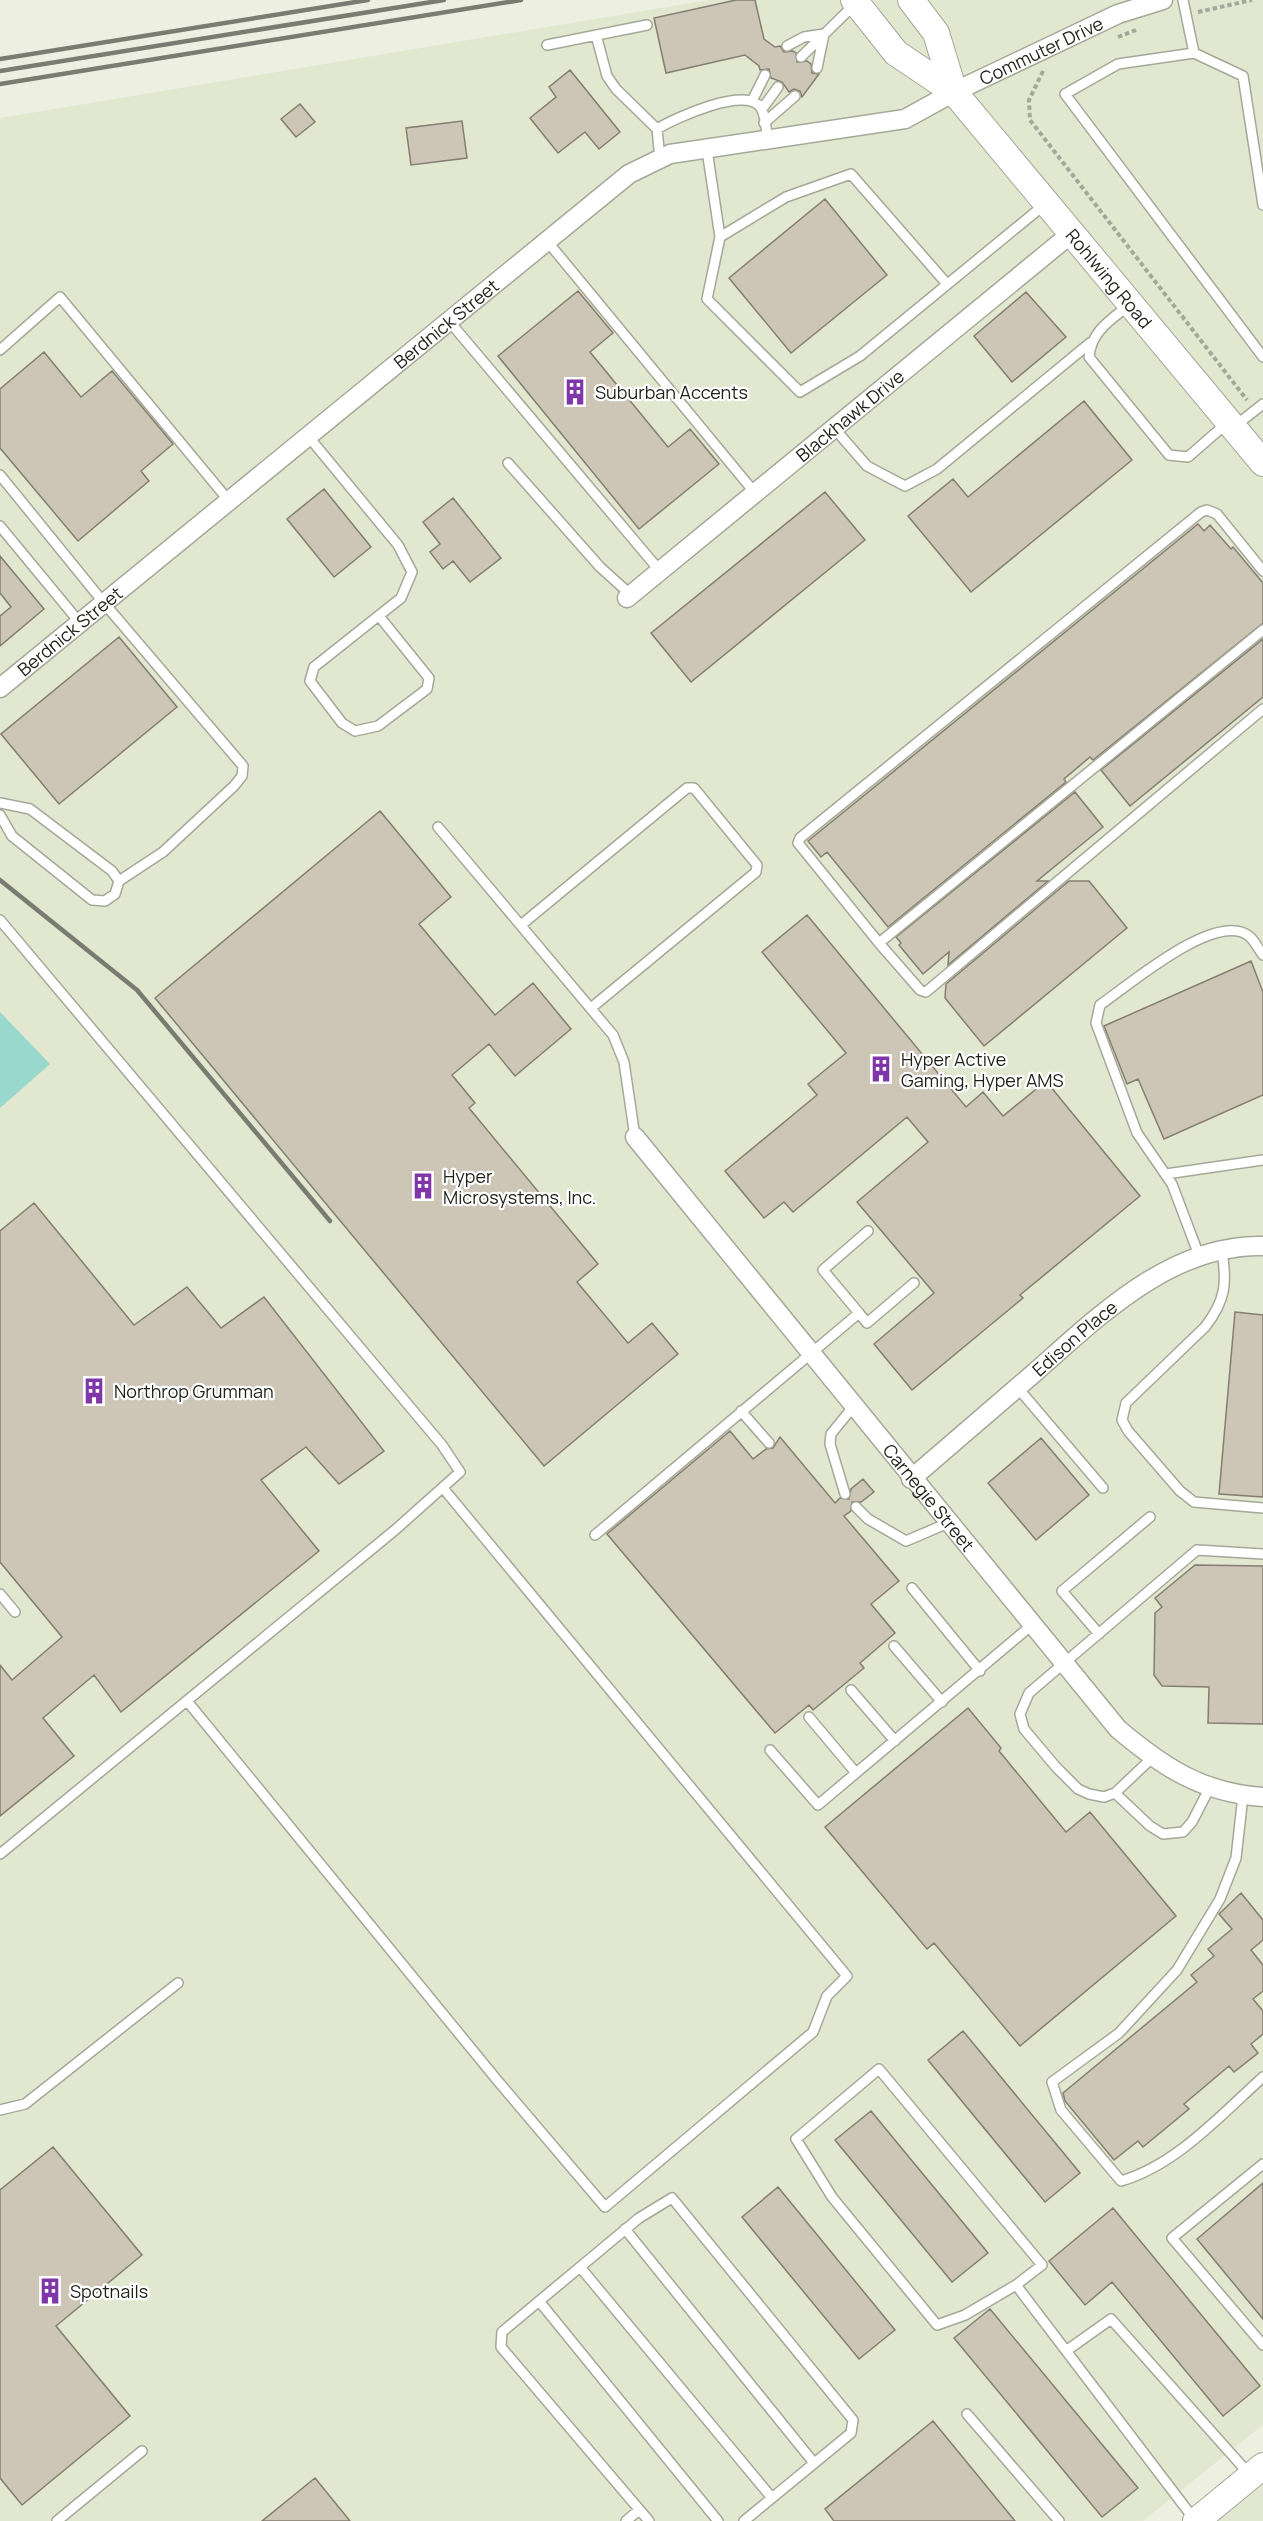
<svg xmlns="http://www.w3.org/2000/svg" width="1263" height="2521" font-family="Manrope,sans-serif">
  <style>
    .built { fill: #e2e7d0 }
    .water { fill: #98d8cd }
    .building { fill: #cdc6b7; stroke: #857e70; stroke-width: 1.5 }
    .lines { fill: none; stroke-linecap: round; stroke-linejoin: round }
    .lane-casing { stroke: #a5a899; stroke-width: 12 }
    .street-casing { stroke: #a5a899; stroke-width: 21 }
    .secondary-casing { stroke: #a5a899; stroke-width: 28 }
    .path { stroke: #a4a79a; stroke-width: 4; stroke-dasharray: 4.5 3; stroke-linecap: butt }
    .lane { stroke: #fff; stroke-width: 9 }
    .street { stroke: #fff; stroke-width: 18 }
    .secondary { stroke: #fff; stroke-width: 26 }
    .rail { stroke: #7a7c72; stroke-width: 4.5 }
    .labels { text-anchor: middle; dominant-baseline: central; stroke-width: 4.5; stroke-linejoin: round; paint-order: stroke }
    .street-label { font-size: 18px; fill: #1f201a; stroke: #fff }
    .poi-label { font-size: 18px; fill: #1f201a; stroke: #fff; text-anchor: start }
  </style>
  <rect width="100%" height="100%" fill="#edf0e0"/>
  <path class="built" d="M709 0H1263V2425L1143 2521H0V118Z
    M1263 2467V2521H1196Z"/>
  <path class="water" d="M0 1012 50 1064 0 1108Z"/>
  <path class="building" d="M736 0H755L764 39 775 47 780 46 784 52 793 51 796 53 797 62 807 61 811 64 812 73 819 74 802 97 800 91 794 89 789 92 782 82 771 78 769 69 760 70 759 66 745 55 666 73 654 18Z
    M570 70 620 132 599 149 585 132 558 153 530 118 556 97 549 87Z
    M300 104 315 122 296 137 281 119Z
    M462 121 467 158 411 165 406 128Z
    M825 199 887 275 791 353 729 278Z
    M578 291 613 333 590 352 668 447 690 429 719 464 639 529 498 356Z
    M1026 292 1066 337 1012 382 974 336Z
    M44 352 81 397 112 371 173 444 141 471 149 481 78 541 0 448V389Z
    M1084 401 1132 460 971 592 908 516 953 479 968 497Z
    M324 489 371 547 334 577 287 519Z
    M825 492 865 540 691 682 651 633Z
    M453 498 501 558 470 582 453 561 443 569 430 552 440 544 423 522Z
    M1198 524 1204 531 1210 525 1231 549 1233 547 1263 583V623L1093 760 1090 757 1064 779 1066 782 888 927 827 852 821 857 808 841Z
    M0 556 44 609 0 646V616L11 607 0 593Z
    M119 637 177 707 59 804 1 734Z
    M1263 639V697L1130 806 1101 770Z
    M1075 792 1103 827 1037 881H1048L948 965 949 952 923 974 899 945 901 943 896 937Z
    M380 811 451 897 419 924 495 1015 533 983 571 1029 515 1076 489 1044 452 1075 475 1103 469 1108 598 1264 577 1282 628 1343 652 1323 678 1354 544 1466 155 998Z
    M1069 881H1089L1127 928 984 1046 945 998 946 984Z
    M807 915 966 1107 983 1092 1003 1116 1046 1081 1140 1196 1020 1295 1023 1298 912 1390 874 1344 934 1293 857 1202 928 1142 907 1117 793 1212 784 1202 764 1218 725 1171 817 1095 808 1084 846 1053 762 952Z
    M1251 961 1263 992V1095L1164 1139 1138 1079 1127 1084 1104 1026Z
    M34 1203 134 1325 187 1287 221 1328 264 1297 384 1451 339 1484 306 1447 261 1480 319 1551 121 1712 94 1675 43 1718 74 1756 0 1816V1665L12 1680 62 1637 0 1562V1231Z
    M1235 1312 1263 1315V1497L1219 1494Z
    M730 1431 753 1459 766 1449 773 1448 780 1437 835 1503 840 1498 849 1499 851 1489 863 1479 874 1492 861 1502H852L851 1511 844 1516 899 1581 871 1604 895 1633 860 1663 864 1668 813 1710 809 1705 775 1733 607 1534Z
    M1041 1438 1089 1495 1036 1540 988 1483Z
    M1195 1565 1263 1566V1724L1208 1723 1209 1687 1162 1686 1154 1675 1155 1613 1162 1607 1155 1598Z
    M968 1708 1001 1748 999 1751 1066 1832 1090 1812 1176 1916 1020 2046 934 1943 927 1949 825 1827Z
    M1241 1893 1263 1920V1940L1251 1950 1263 1965V1991L1253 1999 1263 2011V2034L1251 2044 1258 2053 1234 2072 1229 2066 1184 2104 1189 2109 1143 2147 1138 2141 1114 2160 1065 2101 1063 2093 1197 1982 1191 1975 1214 1956 1208 1949 1232 1929 1219 1914Z
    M963 2031 1080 2173 1045 2202 928 2060Z
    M871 2111 988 2253 952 2282 835 2140Z
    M53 2147 142 2255 56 2326 130 2416 22 2505 0 2478V2190Z
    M1263 2183V2319L1197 2239Z
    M778 2187 895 2330 859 2359 742 2217Z
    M1113 2208 1260 2386 1223 2416 1112 2282 1085 2305 1049 2261Z
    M990 2309 1138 2488 1102 2517 954 2338Z
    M933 2421 1015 2521H834L825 2509Z
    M315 2478 350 2521H262Z"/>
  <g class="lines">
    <g class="lane-casing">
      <path id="lane" d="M1183 0 1194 53 1118 64 1065 94 1263 357
        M596 35 607 76 616 89 657 129
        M547 45 647 25
        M787 46 804 37 824 34 817 68
        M1194 53 1243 76 1263 205
        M801 57 855 4
        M752 101 765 75
        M762 109 778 87
        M764 123 795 96
        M707 150 720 237
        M660 159 657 129C675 118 747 85 761 108 766 116 766 132 768 140
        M547 241 755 493
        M947 284 851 174 786 197 720 237 707 299 800 392 860 356 1044 205
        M1128 306C1109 321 1091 332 1089 357L1169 455 1188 457 1227 423
        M449 321 660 571
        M0 350 60 297 229 501
        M1235 426 1263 404
        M834 428 867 466 905 486 937 469 1090 343
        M308 436 398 545 412 572 401 598 314 667 310 681 342 723 355 731 378 726 427 689 429 678 379 616
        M508 463 600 567 631 595
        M0 475 104 603 243 766 242 776 234 786 163 852 119 881
        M0 526 80 623
        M1263 571 1217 514 1207 510 1201 512 800 838 798 843 879 943 1263 630
        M0 803 30 809 112 871 119 881 115 894 105 901 92 900 12 836 0 815
        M438 827 613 1035 624 1062 635 1137
        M0 920 442 1445 460 1472 395 1530 0 1854
        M521 925 687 788H694L757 865 756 872 591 1008
        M879 943 920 990 926 992 1263 709
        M1166 1174 1263 1160
        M1222 1251C1227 1283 1226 1300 1205 1327L1126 1403 1122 1420 1128 1431 1180 1491 1194 1502 1263 1508
        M1200 1258 1172 1184 1137 1133 1096 1023 1100 1005C1129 985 1216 910 1249 936 1255 941 1259 950 1263 955
        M859 1313 823 1270 868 1231
        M1017 1387 1103 1488
        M741 1411 769 1443
        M845 1494 830 1444 831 1434 853 1407
        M856 1507 868 1519 906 1541 948 1523
        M595 1535 859 1313 867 1323 914 1283
        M912 1588 980 1671
        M0 1594 15 1612
        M1099 1634 1062 1591 1150 1517
        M894 1646 942 1702
        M851 1690 895 1741
        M187 1701 497 2080 605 2207 813 2032 827 1996 847 1976 443 1488
        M809 1717 856 1773
        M770 1750 818 1805 1033 1624
        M1152 1758 1115 1793 1104 1797 1089 1794 1078 1789 1056 1767 1024 1729 1020 1714 1029 1693 1197 1550 1263 1554
        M1115 1793 1150 1826 1163 1834 1183 1832 1192 1822 1210 1787
        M1243 1796 1236 1858 1220 1899 1177 1970 1119 2033 1052 2082 1061 2110 1121 2181C1176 2165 1221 2115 1263 2077
        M0 2110 25 2104 178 1983
        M1263 2164 1172 2238 1263 2345
        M625 2229 814 2463
        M580 2267 772 2498
        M1016 2285 965 2315 937 2325 832 2197 796 2139 879 2069 1042 2265 1016 2285 1194 2519
        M539 2301 718 2521
        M1066 2351 1111 2319 1250 2475
        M967 2414 1059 2521
        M57 2521 142 2451
        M626 2521 639 2510
        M649 2521 501 2347 502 2332 639 2218 672 2198 853 2420 851 2433 744 2521"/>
    </g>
    <g class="street-casing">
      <g id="street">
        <path id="s1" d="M627 598 1072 233"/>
        <path id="s2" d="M0 688 629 174 670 154 905 119 954 92 1118 14 1163 0"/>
        <path id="s3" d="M635 1137 1118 1729C1163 1767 1202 1793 1263 1797"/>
        <path id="s4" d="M911 1479C952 1444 992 1409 1033 1374 1098 1317 1170 1244 1263 1246"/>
      </g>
    </g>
    <g class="secondary-casing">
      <g id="secondary">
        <path id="s5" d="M854 0 896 53 954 92 1263 463"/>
        <path d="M911 0 936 33 954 92"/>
        <path d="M1196 2521 1263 2466"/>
      </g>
    </g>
    <path class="path" d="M1198 12 1252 0
      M1118 37 1136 30
      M1043 71 1029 100 1030 120 1247 400"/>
    <use href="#lane" class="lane"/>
    <use href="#street" class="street"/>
    <use href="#secondary" class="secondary"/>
    <path class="rail" d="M0 59 368 0
      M0 71 444 0
      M0 84 521 0
      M0 880 137 990 330 1221"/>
  </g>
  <defs>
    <g id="building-bare" transform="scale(2.07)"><path d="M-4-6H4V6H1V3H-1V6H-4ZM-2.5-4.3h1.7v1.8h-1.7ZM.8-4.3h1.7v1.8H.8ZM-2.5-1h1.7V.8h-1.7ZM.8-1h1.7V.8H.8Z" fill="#7f36a8" stroke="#fff" stroke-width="2.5" paint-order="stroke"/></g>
  </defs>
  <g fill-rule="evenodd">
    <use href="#building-bare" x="575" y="392"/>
    <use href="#building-bare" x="881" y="1069"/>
    <use href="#building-bare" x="423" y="1186"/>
    <use href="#building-bare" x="94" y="1391"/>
    <use href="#building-bare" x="50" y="2291"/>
  </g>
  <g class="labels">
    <g class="street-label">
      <text stroke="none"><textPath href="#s2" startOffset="1248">Commuter Drive</textPath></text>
      <text stroke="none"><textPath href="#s5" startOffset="380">Rohlwing Road</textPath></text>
      <text stroke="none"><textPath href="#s2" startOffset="576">Berdnick Street</textPath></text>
      <text stroke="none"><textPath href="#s1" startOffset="288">Blackhawk Drive</textPath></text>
      <text stroke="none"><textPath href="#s2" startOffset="90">Berdnick Street</textPath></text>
      <text stroke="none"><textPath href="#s4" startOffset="216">Edison Place</textPath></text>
      <text stroke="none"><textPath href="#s3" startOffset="465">Carnegie Street</textPath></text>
    </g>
    <g class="poi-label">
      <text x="595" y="392">Suburban Accents</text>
      <text x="901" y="1059">Hyper Active<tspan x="901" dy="21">Gaming, Hyper AMS</tspan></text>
      <text x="443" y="1176">Hyper<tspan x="443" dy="21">Microsystems, Inc.</tspan></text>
      <text x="114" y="1391">Northrop Grumman</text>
      <text x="70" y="2291">Spotnails</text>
    </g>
  </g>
</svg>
